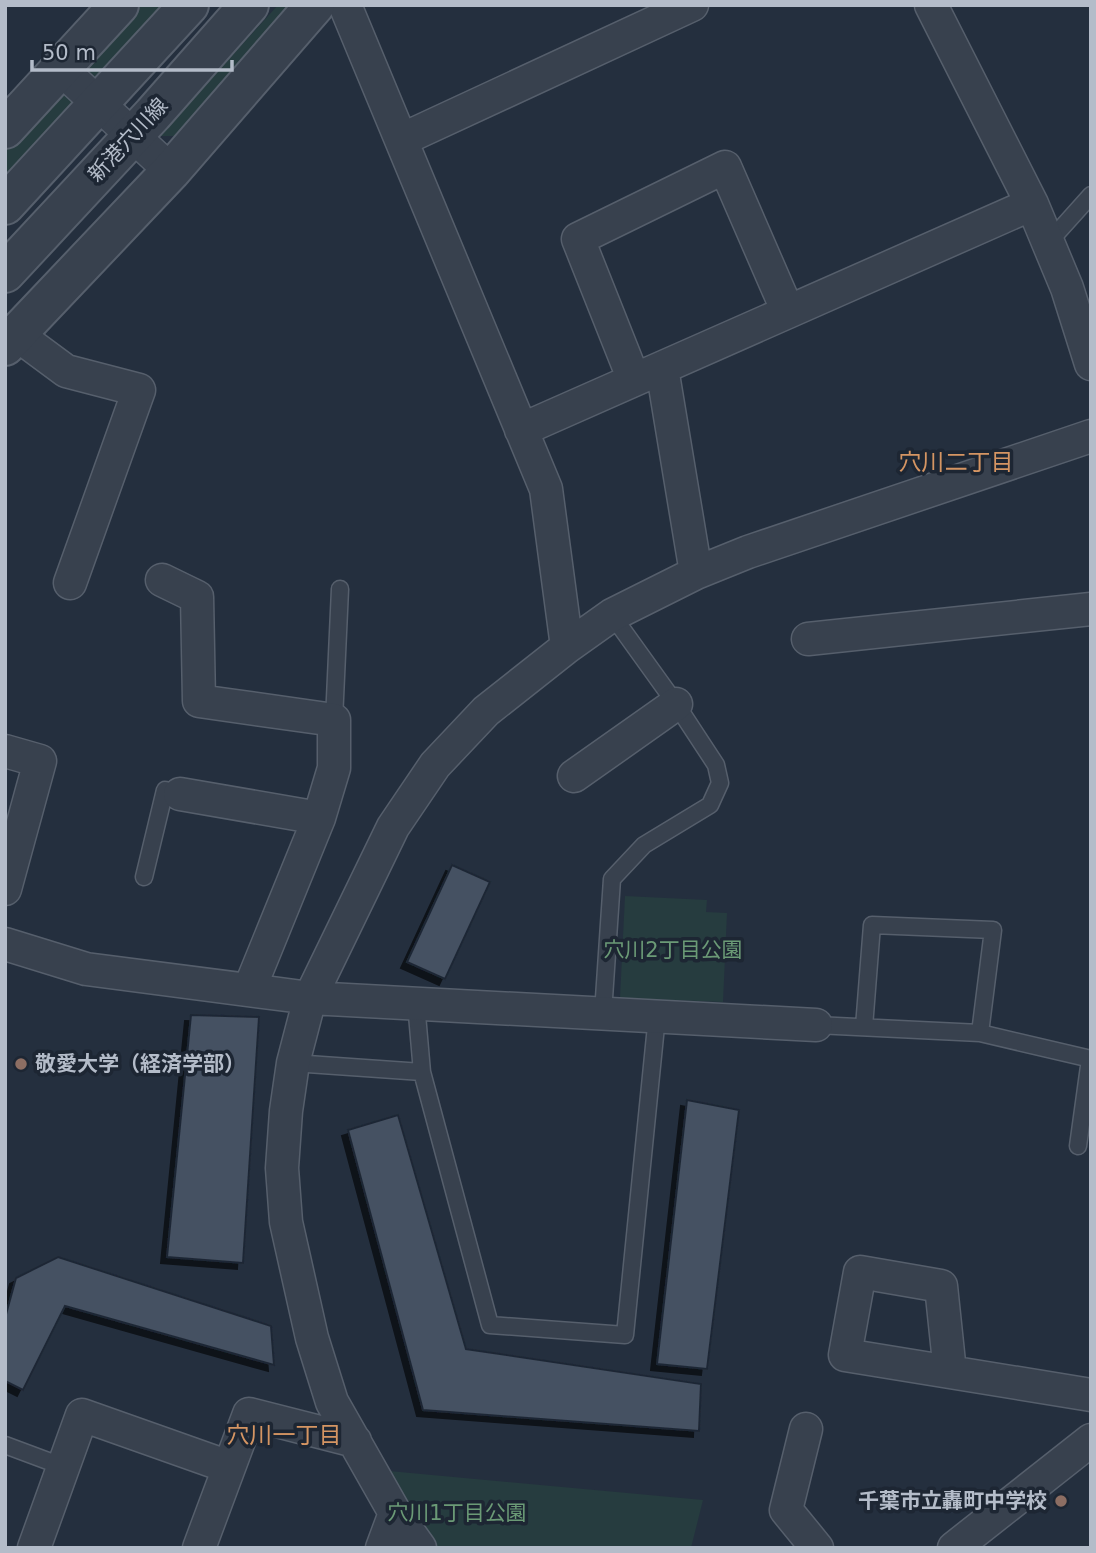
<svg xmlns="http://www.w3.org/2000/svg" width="1096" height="1553" font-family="'DejaVu Sans','Noto Sans JP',sans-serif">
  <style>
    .green { fill: #263c3f }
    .building { fill: #455162; stroke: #1f2835; stroke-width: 2; filter: url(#shadow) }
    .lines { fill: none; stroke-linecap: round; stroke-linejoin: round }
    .service-casing { stroke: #565f6c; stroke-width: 19 }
    .minor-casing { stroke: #565f6c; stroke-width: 35 }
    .tertiary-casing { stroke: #565f6c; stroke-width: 42 }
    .service { stroke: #38414e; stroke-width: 16 }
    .minor { stroke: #38414e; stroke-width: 32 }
    .tertiary { stroke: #38414e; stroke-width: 38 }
    .education-dot { fill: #8d6e63; stroke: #1d2633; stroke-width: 2.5 }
    .labels { text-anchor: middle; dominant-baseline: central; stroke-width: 7; stroke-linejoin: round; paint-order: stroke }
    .street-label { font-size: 21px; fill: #b4bcc9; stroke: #1d2633 }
    .park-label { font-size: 21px; fill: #6b9a76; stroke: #1d2633 }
    .poi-label { font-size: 21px; font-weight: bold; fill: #b4bcc9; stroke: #1d2633; text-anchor: start }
    .neighbourhood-label { font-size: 23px; fill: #d59563; stroke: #1d2633 }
  </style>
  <defs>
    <filter id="shadow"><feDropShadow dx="-6" dy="6" stdDeviation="0" flood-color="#0009"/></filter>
  </defs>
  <rect width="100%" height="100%" fill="#242f3e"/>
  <path class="green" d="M134 5H167L5 183V144Z
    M278 5H300L181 136H159Z
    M625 896 707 900 706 912 727 913 723 1002 620 998Z
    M389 1471 703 1500 691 1548H435Z"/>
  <path class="building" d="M452 865 490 882 445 979 407 962Z
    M191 1015 259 1017 243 1263 167 1257Z
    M687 1100 739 1110 707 1369 657 1364Z
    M398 1115 466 1349 701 1384 699 1431 423 1410 348 1130Z
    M58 1257 271 1326 274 1365 65 1306 23 1390 5 1381V1318L16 1278Z"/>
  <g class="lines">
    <g class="service-casing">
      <path id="service" d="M1048 243 1091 195
        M334 720 340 589
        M144 877 165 790 180 794
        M416 1003 422 1072
        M603 1013 612 879 644 845 710 805 720 783 716 765 676 704 612 615
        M816 1025 980 1033 1091 1059
        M864 1027 872 925 993 930 980 1033
        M293 1063 422 1072 490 1325 625 1335 657 1016
        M1078 1146 1090 1059
        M5 1445 64 1467"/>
    </g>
    <g class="minor-casing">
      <path id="minor" d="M345 5 546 489 567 647
        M931 5 1032 204 1067 288 1091 364
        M61 69 171 171
        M401 140 692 5
        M16 334 66 371 139 390 70 583
        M662 368 696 573
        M634 380 578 239 725 167 788 312
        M521 430 1032 204
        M162 580 197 597 199 701 334 720V768L319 818 249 990
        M808 639 1091 609
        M5 751 40 761 5 889
        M574 776 676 704
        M180 794 319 818
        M5 944 86 969 310 998 816 1025
        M950 1372 941 1286 860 1272 845 1355 1091 1395
        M806 1429 786 1510 817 1548
        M34 1548 82 1415 229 1467
        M199 1548 249 1414 355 1441
        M382 1548 395 1513
        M420 1548 395 1513 332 1402 312 1338 286 1222 282 1168 286 1111 293 1063 310 998 393 827 435 765 486 711 567 647 612 615 696 573 748 552 1091 436
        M954 1548 1091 1440"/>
    </g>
    <g class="tertiary-casing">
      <path id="tertiary" d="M5 129 119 5
        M5 205 189 5
        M5 273 153 114 249 5
        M5 346 171 171 315 5"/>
    </g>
    <use href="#service" class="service"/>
    <use href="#minor" class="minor"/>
    <use href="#tertiary" class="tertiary"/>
  </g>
  <g class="education-dot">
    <circle cx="21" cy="1064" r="7"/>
    <circle cx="1061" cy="1501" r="7"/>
  </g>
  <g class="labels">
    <g class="street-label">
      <text transform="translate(128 140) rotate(-47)">新港穴川線</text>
    </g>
    <g class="park-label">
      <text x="673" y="950">穴川2丁目公園</text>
      <text x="457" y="1513">穴川1丁目公園</text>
    </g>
    <g class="poi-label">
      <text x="35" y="1064">敬愛大学（経済学部）</text>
      <text x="1047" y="1501" text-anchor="end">千葉市立轟町中学校</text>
    </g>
    <g class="neighbourhood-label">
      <text x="956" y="462">穴川二丁目</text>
      <text x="284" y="1435">穴川一丁目</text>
    </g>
  </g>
  <rect width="1096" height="1553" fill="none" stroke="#b4bcc9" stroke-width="14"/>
  <path d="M32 60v10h200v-10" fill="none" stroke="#b4bcc9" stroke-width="3.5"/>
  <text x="42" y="60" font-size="21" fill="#b4bcc9" stroke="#1d2633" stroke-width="5" paint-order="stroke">50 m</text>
</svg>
